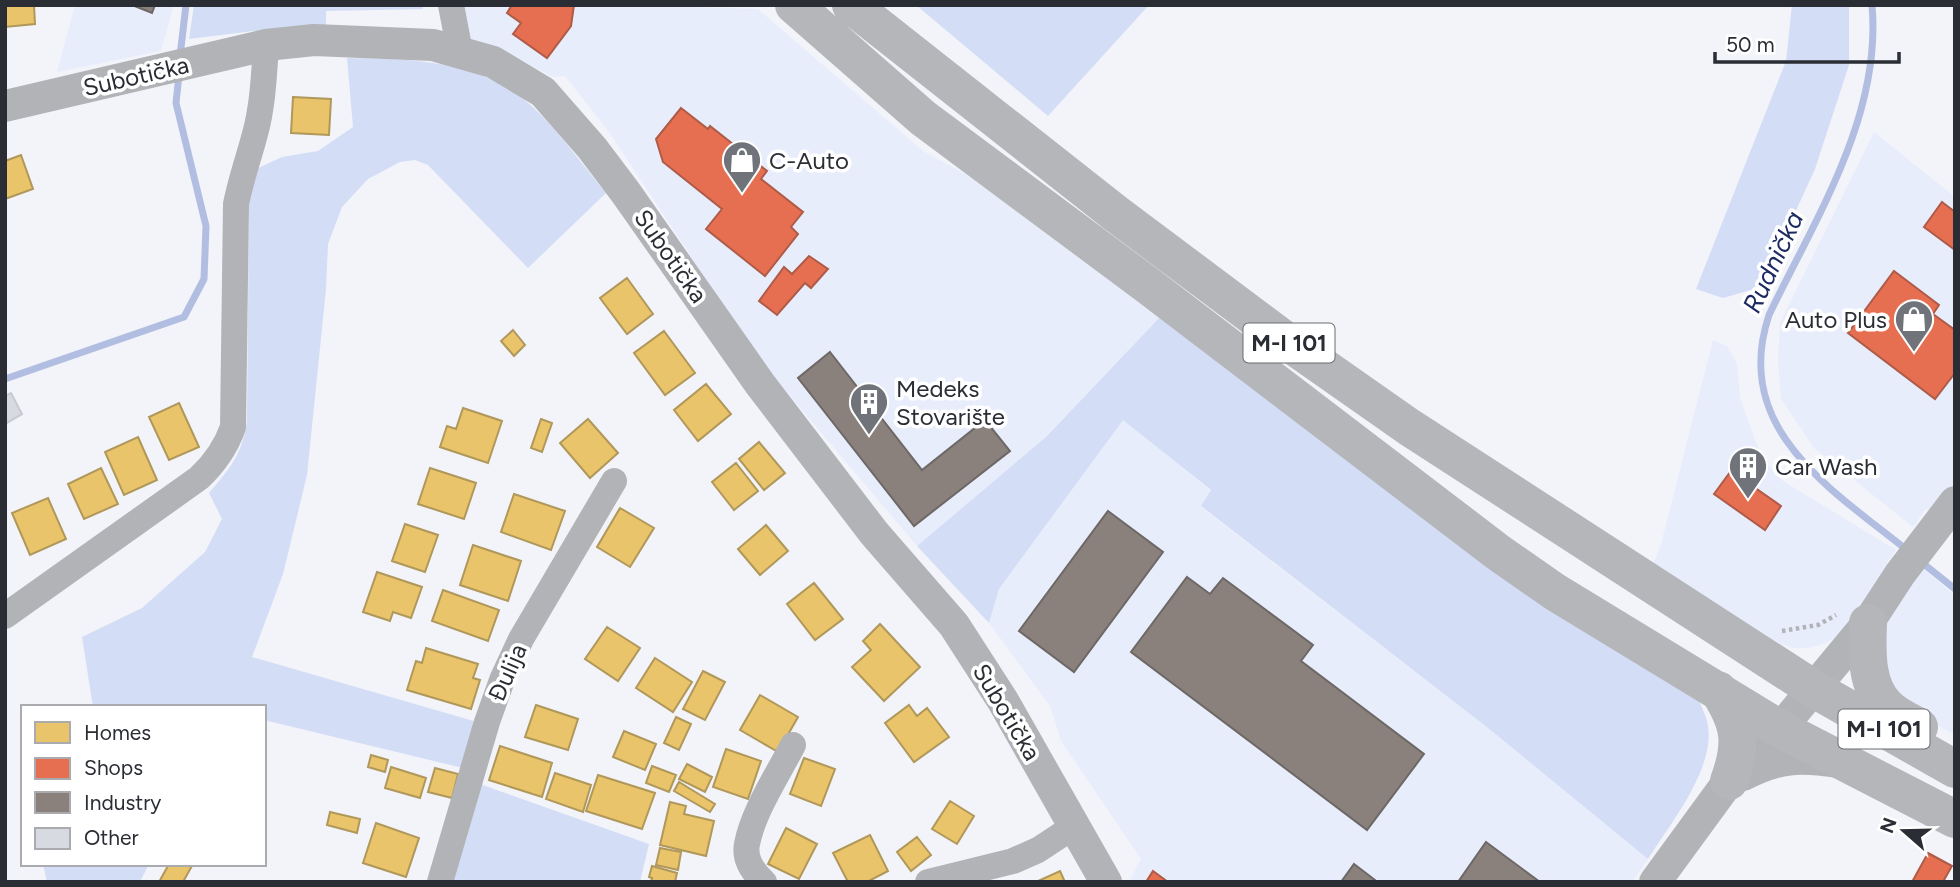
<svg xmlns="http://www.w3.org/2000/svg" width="1960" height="887" font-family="Figtree,sans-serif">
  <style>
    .built { fill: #e8edfc }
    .green { fill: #d4ddf6 }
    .homes { fill: #e9c46a; stroke: #b0975a; stroke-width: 2 }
    .shops { fill: #e76f51; stroke: #ae5b48; stroke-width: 2 }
    .industry { fill: #8a817c; stroke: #6d6866; stroke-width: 2 }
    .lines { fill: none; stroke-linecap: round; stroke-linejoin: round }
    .stream { stroke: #b2bee1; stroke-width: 7 }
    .building { fill: #d8dae1; stroke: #c8cad0; stroke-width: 2 }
    .path { stroke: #b2b3b8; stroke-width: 4.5; stroke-dasharray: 3.5 3.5; stroke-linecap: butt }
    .minor { stroke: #b1b3b6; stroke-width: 26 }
    .tertiary { stroke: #b1b3b6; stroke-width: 32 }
    .primary { stroke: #b5b6ba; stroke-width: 38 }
    .labels { text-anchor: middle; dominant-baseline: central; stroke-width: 7; stroke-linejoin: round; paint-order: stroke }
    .shield { fill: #fff; stroke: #6a6c71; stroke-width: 2 }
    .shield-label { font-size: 23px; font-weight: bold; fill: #2a2d34 }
    .street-label { font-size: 24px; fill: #2a2d34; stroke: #fff }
    .poi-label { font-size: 24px; fill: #2a2d34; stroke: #fff; text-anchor: start }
    .water-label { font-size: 26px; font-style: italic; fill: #1c2a61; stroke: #fff }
  </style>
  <rect width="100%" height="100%" fill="#f2f4fa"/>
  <path class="built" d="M75 5H174L161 51 57 72Z
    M459 5H627L758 9 923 151 969 176 1161 316 1046 437 917 546 757 357 609 132 565 76 553 77 512 56 468 41Z
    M1874 132 1955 197V485L1933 513 1926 509 1913 527 1814 448 1781 399 1778 361 1780 323Z
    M1713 340 1727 346 1737 364 1740 398 1762 459 1783 481 1896 550 1887 563 1893 569 1836 638 1820 645 1807 648H1792L1765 638 1650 572 1661 544Z
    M1123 419 1211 491 1201 507 1488 728 1648 859 1632 882 1130 880 1141 859 1061 741 1050 706 989 623 999 589Z
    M1924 569 1955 596V735L1931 722 1901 701 1881 668V632L1910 582 1913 584Z"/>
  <path class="green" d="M194 5H422L423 9 326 11V28L271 29 189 39Z
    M916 5H1149L1048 116Z
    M1792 5H1849V65L1815 169 1761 287 1723 298 1696 289 1786 61Z
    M347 58C404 59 468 59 517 94 552 120 578 160 606 193L528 268 428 165 415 160 400 162 368 179 342 207 328 244 326 289 307 475 283 574 252 657 477 722 463 768 264 720V707H93L82 637 142 608 205 552 222 519 209 493C231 467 241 456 247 422L249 199 254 170 282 157 318 151 353 127Z
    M1161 316 1699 700C1702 709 1707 717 1708 726 1715 769 1670 824 1648 859L1488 728 1201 506 1211 490 1123 420 999 589 989 623 917 546 1046 437Z
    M477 783 649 844 640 882H449Z
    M43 864H149L140 882H47Z"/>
  <path class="homes" d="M5 5H34L35 24 5 27Z
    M293 97 331 99 329 135 291 133Z
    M21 155 33 189 5 199V161Z
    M627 278 653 314 627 334 600 298Z
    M513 330 525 345 514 356 501 341Z
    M664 331 695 373 665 395 634 353Z
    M706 384 731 414 698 441 674 410Z
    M179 403 199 447 169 460 149 417Z
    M463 408 502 421 488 463 440 447 447 426 456 429Z
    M541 419 552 423 542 452 531 448Z
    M588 419 618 453 590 478 560 443Z
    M138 437 157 480 124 495 105 452Z
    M759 442 785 473 764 490 739 459Z
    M736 463 758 491 734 510 712 482Z
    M101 468 118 504 84 519 68 484Z
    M430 468 476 483 464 519 418 504Z
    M514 494 565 511 551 550 501 532Z
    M48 498 66 539 30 555 12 513Z
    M620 508 654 528 630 567 597 547Z
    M405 524 438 535 425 572 392 561Z
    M766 525 788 551 760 575 738 549Z
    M473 545 521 561 508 601 460 585Z
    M377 572 422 587 411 618 393 612 390 621 363 612Z
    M814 583 843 619 815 640 787 604Z
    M443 590 499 610 488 641 432 621Z
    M880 624 920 667 884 701 852 667 871 650 863 641Z
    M607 627 640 648 618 681 585 659Z
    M426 648 478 664 473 678 480 680 471 709 407 690 416 661 422 663Z
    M655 658 692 682 673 712 636 688Z
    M703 671 725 682 705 720 683 709Z
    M760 695 798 717 778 752 740 730Z
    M536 705 578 719 568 750 525 737Z
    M909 705 917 716 927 708 949 737 914 762 885 723Z
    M676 717 691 724 679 750 664 743Z
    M624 731 656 744 645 770 613 757Z
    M500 746 552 763 542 797 489 780Z
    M726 749 761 761 748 799 713 787Z
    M371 755 388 760 385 772 368 767Z
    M804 758 835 769 821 806 790 794Z
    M687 764 712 777 705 792 679 779Z
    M652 766 676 775 669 792 646 783Z
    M391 767 426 778 420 798 385 788Z
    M435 768 458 774 452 798 428 792Z
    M555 773 591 785 583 812 546 799Z
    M598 775 655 793 642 829 586 811Z
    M679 782 715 804 710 812 674 791Z
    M950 801 974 816 957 844 932 829Z
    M670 802 686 806 684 814 714 821 706 856 660 845Z
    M330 812 360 819 357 833 327 825Z
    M376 823 419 838 406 877 363 863Z
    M786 828 817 844 799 879 768 864Z
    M870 835 888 871 867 882H848L833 853Z
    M917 837 931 855 911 871 897 852Z
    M660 848 681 852 678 870 656 865Z
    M169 864H193L183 882H159Z
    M652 866 677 873 675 882H651L652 878 649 877Z
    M1060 871 1065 882H1036Z"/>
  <path class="shops" d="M512 5H574L571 26 547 58 513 34 521 23 507 13Z
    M681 108 708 129 710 126 767 171 761 179 803 212 791 227 798 234 765 276 706 229 722 209 663 162 656 139Z
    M1942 202 1955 212V250L1924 227Z
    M809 256 828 269 811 288 805 283 777 315 759 301 784 267 792 274Z
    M1894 271 1939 305 1933 314 1955 330V373L1935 399 1848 333Z
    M1731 471 1781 506 1765 530 1714 494Z
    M1928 853 1952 866 1944 880 1947 882H1912Z
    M1153 871 1168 882H1146Z"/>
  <path class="industry" d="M132 5H155L152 13Z
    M830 352 922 470 985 420 1010 451 914 526 798 378Z
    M1108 511 1163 552 1074 672 1019 631Z
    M1187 577 1210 594 1223 578 1313 645 1301 661 1424 754 1367 830 1131 652Z
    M1486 842 1540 882H1458Z
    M1354 864 1375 880 1374 882H1341Z"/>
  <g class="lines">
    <path class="stream" d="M1872 5C1882 116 1815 219 1769 315 1731 429 1831 489 1908 551
      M180 56 186 5
      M5 379 184 317 204 279 206 226 176 103 179 75
      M1920 561 1955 589"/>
  </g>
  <path class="building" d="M11 393 22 414 5 424V396Z"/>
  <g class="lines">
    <path class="path" d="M1782 631 1818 625 1836 615"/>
    <path class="minor" d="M451 5 460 52
      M5 616 199 478C214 464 226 447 233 427L236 204C241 179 249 157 255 134 263 105 264 74 266 45
      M440 882 487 722 502 680 521 639 614 481
      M764 882C753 872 744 859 747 844 753 812 778 774 793 745
      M928 882 1013 861 1038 850 1073 827"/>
    <path class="tertiary" d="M5 106 266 45 314 40 433 45 493 62 543 92 592 148 626 193 760 384 874 533 954 625 1003 701 1106 882
      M1743 775C1778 757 1799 756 1838 762
      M1655 882 1723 789 1780 729 1868 623 1900 574 1955 502"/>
    <path class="primary" d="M794 5 923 118 1146 284 1499 553 1555 592 1780 729 1955 819
      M851 5 1115 213 1282 338 1409 427 1814 689 1955 769
      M1868 623C1867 651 1865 686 1887 707 1896 716 1908 721 1919 727
      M1718 690C1740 724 1743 743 1729 781"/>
  </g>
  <defs>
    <g id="shop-pin" transform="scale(2.0125)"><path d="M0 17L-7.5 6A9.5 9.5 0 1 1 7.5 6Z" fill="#707379" stroke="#fff"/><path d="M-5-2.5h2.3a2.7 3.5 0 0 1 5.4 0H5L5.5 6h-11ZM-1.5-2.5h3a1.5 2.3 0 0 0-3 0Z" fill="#fff"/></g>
    <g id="building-pin" transform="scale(2.0125)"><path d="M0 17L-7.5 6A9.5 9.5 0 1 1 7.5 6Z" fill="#707379" stroke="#fff"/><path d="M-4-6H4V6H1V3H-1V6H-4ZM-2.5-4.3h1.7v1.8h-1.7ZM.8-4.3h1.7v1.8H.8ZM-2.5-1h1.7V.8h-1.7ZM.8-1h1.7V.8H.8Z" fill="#fff"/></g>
  </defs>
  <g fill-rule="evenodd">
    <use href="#shop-pin" x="742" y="160"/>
    <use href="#shop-pin" x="1914" y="319"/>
    <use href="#building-pin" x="869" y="402"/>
    <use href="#building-pin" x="1748" y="466"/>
  </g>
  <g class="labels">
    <g class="shield">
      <rect x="1243.5" y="323.5" width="91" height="39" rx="5"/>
      <rect x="1838.5" y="709.5" width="91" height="39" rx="5"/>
    </g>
    <g class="shield-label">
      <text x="1289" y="343">M-I 101</text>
      <text x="1884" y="729">M-I 101</text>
    </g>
    <g class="street-label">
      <text transform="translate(136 76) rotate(-13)">Subotička</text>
      <text transform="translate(671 256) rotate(55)">Subotička</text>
      <text transform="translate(507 673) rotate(-66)">Đulija</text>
      <text transform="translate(1007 712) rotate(59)">Subotička</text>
    </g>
    <g class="poi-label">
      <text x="769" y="160">C-Auto</text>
      <text x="1887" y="319" text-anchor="end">Auto Plus</text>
      <text x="896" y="388">Medeks<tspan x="896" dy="28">Stovarište</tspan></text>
      <text x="1775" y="466">Car Wash</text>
    </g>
    <g class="water-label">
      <text transform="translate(1773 262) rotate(-65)">Rudnička</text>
    </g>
  </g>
  <rect width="1960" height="887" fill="none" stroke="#2a2d34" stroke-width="14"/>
  <rect x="21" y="705" width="245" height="161" fill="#ffffff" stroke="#aaabae" stroke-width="2"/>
  <rect x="35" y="722" width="35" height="21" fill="#e9c46a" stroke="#aaabae" stroke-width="2"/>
  <text x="84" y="740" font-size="21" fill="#2a2d34">Homes</text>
  <rect x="35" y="758" width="35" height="21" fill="#e76f51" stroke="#aaabae" stroke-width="2"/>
  <text x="84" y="775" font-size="21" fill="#2a2d34">Shops</text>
  <rect x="35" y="792" width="35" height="21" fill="#8a817c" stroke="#aaabae" stroke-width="2"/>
  <text x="84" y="810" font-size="21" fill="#2a2d34">Industry</text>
  <rect x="35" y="828" width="35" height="21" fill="#d8dae1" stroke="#aaabae" stroke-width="2"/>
  <text x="84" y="845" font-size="21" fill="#2a2d34">Other</text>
  <g transform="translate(1904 831) rotate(290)" stroke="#ffffff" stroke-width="5" paint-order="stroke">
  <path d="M0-5L12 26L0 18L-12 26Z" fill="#2a2d34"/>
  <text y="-10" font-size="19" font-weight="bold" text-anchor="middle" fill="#2a2d34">N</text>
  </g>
  <path d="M1715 52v10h184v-10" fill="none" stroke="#2a2d34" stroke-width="3.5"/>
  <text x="1726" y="52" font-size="21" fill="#2a2d34" stroke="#ffffff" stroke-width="5" paint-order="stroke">50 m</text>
</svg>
